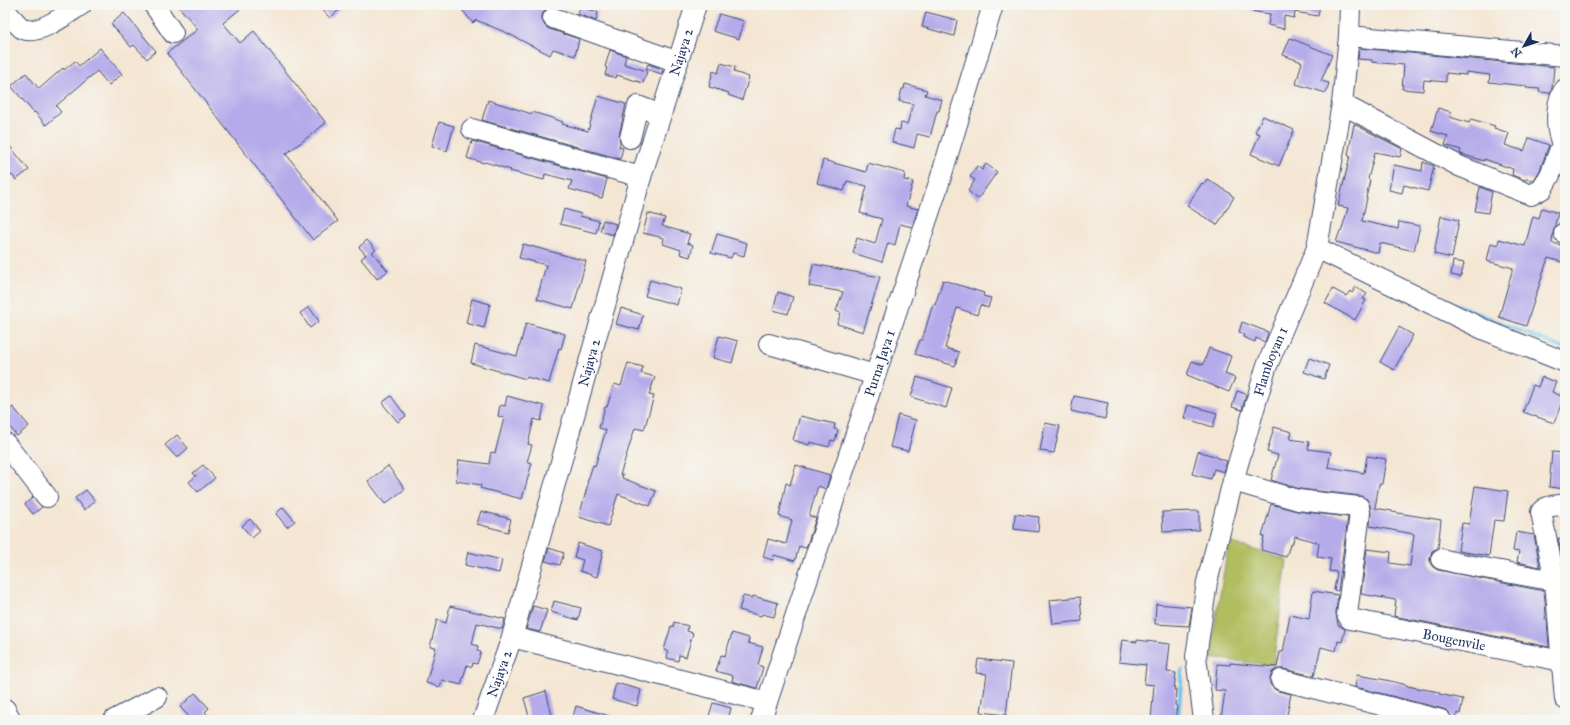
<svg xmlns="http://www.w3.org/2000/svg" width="1570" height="725" font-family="'IM FELL Great Primer',serif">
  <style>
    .green { fill: #b1be60; stroke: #66765f }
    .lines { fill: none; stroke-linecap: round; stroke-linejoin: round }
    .stream { stroke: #6bc2e8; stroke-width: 4 }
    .building { fill: #b5abea }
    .minor-casing { stroke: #3c4a70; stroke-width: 22 }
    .minor { stroke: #fff; stroke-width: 20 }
    .labels { text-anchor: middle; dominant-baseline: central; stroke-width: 3.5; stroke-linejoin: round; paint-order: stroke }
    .street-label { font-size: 14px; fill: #1b2f5e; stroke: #f6f6f2 }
  </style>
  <rect width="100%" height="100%" fill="#f6f6f2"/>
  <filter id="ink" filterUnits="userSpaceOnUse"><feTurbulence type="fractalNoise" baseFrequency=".025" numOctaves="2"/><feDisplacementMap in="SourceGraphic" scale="8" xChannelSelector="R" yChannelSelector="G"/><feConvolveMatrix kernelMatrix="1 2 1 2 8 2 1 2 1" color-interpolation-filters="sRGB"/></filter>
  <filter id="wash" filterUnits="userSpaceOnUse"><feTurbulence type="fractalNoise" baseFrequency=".012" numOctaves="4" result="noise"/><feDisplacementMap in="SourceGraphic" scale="16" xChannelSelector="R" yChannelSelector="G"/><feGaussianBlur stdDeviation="0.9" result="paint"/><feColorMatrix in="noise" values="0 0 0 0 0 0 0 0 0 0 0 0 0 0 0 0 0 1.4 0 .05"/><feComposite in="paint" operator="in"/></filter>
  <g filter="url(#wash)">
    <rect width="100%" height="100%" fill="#f4e6d3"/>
    <path class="green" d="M1229 542 1287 560 1273 665 1209 658Z"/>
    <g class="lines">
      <path class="stream" d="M1447 301 1565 349
        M1178 720 1182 670"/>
    </g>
    <g id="blocks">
      <path class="building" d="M177 5H245L223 23 240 43 254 31 326 123 286 154 338 221 313 240 167 53 198 29Z
        M318 5H345L330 18Z
        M458 5H553L552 7 545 10 542 15V20L545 26 549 29 579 39 575 56 553 49 550 55 507 33 476 20 473 23Z
        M1251 5H1320L1318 16 1295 12 1294 18 1284 16V29L1268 25 1270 14 1251 11Z
        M580 7 598 12 596 21 578 14Z
        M926 12 957 20 954 36 922 27Z
        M124 13 156 51 147 59 134 45 131 47 111 24Z
        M719 14 744 21 739 39 713 31Z
        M1290 38 1332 55 1321 81 1329 83 1326 93 1296 84 1302 62 1283 55Z
        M100 48 122 74 109 85 97 71 56 106 61 112 46 125 35 112 34 113 11 86 26 73 39 89 63 68 64 70 75 61 79 66Z
        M1359 48 1554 67 1552 88 1550 93 1539 92 1540 89 1526 88V86L1489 82 1490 75 1466 72V75L1446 73V82L1424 80 1423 91 1402 89 1404 65 1372 62V60L1358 59Z
        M610 50 626 56 624 64 647 71 643 83 617 75 616 78 605 75 607 68 605 67Z
        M721 63 735 67 734 72 749 77 742 100 728 95 729 93 709 87 713 71 718 73Z
        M648 64 663 69 662 74 646 69Z
        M905 84 927 90 925 95 942 100 939 111H937L930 137 917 134 914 148 892 142 895 129 900 130 901 123 907 124 913 104 899 101 902 89H904Z
        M598 96 626 104 619 135 620 143 619 147 623 148 620 159 482 120 488 100 532 114V112L549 117 563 122 562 124 588 131Z
        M1438 108 1451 112 1450 117 1469 123 1471 119 1495 126 1494 128 1509 133 1505 145 1524 151 1529 138 1549 145 1540 170 1534 180 1526 179 1525 180 1512 175 1513 169 1484 159V161L1461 154 1460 153 1461 150 1445 145 1448 136 1431 131Z
        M1263 116 1294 130 1279 166 1251 154 1260 134 1255 132Z
        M439 122 454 126 447 151 432 146Z
        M1354 124 1402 149 1400 157 1375 152 1368 179 1370 180 1366 198H1367L1362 221 1398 229 1399 222 1420 226 1414 251 1380 243 1378 253 1336 242 1340 231 1341 232 1348 208 1338 206 1350 156 1348 155Z
        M5 140 29 170 16 180 12 175 5 180Z
        M472 141 607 179 602 198 569 189 572 181 545 174 544 180 510 171 511 170 485 162 484 163 467 158Z
        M823 160 866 172 868 163 905 173 904 180 913 182 906 206 918 209 912 227 900 224 895 245 888 243 882 262 853 253 857 238 875 244 882 219 860 213 867 186 847 181 844 191 817 183Z
        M1423 162 1434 166 1428 191 1404 185 1402 193 1389 190 1394 165 1422 171Z
        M986 164 997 172 978 199 968 191 975 180 970 177 977 166 982 170Z
        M1207 179 1231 194V195L1234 197 1217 225 1187 206 1202 183 1204 184Z
        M1480 187 1492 192 1488 213 1475 211Z
        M1542 208 1558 213 1553 233 1552 243 1565 246V263L1548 258 1526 326 1499 317 1513 268 1487 261 1491 243 1498 245 1499 239 1525 246 1533 216 1539 218Z
        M564 209 581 214 580 216 599 221 596 233 560 224Z
        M648 213 665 218 662 226 690 234 687 243 693 245 690 257 680 254 681 250 663 244 664 238 643 233Z
        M1441 216 1459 220 1452 258 1434 254Z
        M603 220 616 224 613 235 600 231Z
        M717 234 747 243 744 256 733 253 731 258 711 253Z
        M367 240 376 250 372 252 388 271 377 279 361 259 366 255 359 247Z
        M523 244 586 261 573 309 537 299 546 265 519 258Z
        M1453 261 1464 263 1461 277 1451 275Z
        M813 264 880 277 863 332 837 324 841 313 836 311 843 292 809 286Z
        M650 280 681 289 677 305 645 296Z
        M943 280 984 293 983 296 991 298 988 308 980 305 977 315 957 308 945 348 959 352 955 366 915 354 920 340H922L933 304 935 305Z
        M1356 287 1367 294 1363 299 1366 300 1355 320 1325 303 1333 289 1346 296 1350 291 1352 293Z
        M778 292 793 297 788 314 773 310Z
        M472 299 490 304 484 328 466 323Z
        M309 307 319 321 310 328 300 313Z
        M621 308 643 315 639 330 616 324Z
        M1242 322 1268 332 1265 342 1256 338 1255 342 1243 337 1244 334 1239 332Z
        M526 323 565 334 561 349 559 348 549 383 526 377V379L471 363 475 345 517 356Z
        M1399 327 1413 335 1394 370 1380 362Z
        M719 336 738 341 732 363 713 358Z
        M1209 348 1231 356 1225 374 1235 378 1229 392 1187 375 1192 361 1203 365Z
        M1309 358 1329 365 1324 379 1304 372Z
        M628 363 643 367 641 373 655 377 649 395 654 396 644 430 635 428 620 475H623L622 478 656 491 650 506 618 494 608 526 579 517 588 484 587 483 593 465 595 466 606 430 599 428 605 407H607L614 384 621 386Z
        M917 377 952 388 946 408 911 397Z
        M1542 377 1556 382 1552 392 1564 397 1554 423 1523 412 1533 385 1538 387Z
        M1237 391 1246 394 1242 410 1232 407Z
        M391 396 406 416 398 422 382 403Z
        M507 396 544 406 541 421 534 419 528 444 532 445 527 462 532 463 522 499 480 488 481 485 456 481 459 460 489 464 491 452 495 453 504 418 498 416 500 405 505 406Z
        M1074 396 1108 403 1105 419 1071 411Z
        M1188 405 1217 413 1213 427 1184 418Z
        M13 407 29 426 17 436 5 421V413Z
        M898 415 916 420 908 451 890 447Z
        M800 416 835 424 834 429 838 430 835 441 831 440 829 447 810 442 809 445 793 440Z
        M1045 423 1060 426 1054 453 1040 451Z
        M1274 427 1292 432 1290 439 1309 442 1308 449 1331 452 1328 467 1364 473 1367 456 1386 459 1382 484H1379L1375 508 1392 511V512L1441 520 1438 548 1432 551 1430 557V563L1433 567 1438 570 1544 591 1546 614 1545 619H1547L1549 647 1394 616 1396 600 1361 594 1367 549 1391 552 1390 563 1410 566 1414 534 1370 526 1371 514 1370 505 1367 499 1361 496 1300 489 1271 480 1278 455 1267 452Z
        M177 435 188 448 177 458 165 445Z
        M1198 451 1217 457V458L1227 461 1224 472 1214 469 1211 479 1192 474Z
        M1552 452 1565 453V489L1549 487Z
        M203 465 215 478 198 492 189 482 196 476 193 473Z
        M796 465 830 475 826 489 818 486 809 516 816 518 806 548 799 546 795 561 774 555 773 560 763 557 768 539 786 544 792 520 779 516 786 483 790 485Z
        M388 466 405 489 385 504 368 481Z
        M1475 486 1508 491 1504 521 1494 520 1489 556 1458 551 1462 523 1469 524Z
        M86 490 95 501 84 510 75 498Z
        M33 497 42 507 33 514 25 504Z
        M1271 504 1297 511 1348 517 1338 591 1334 590 1337 572 1329 571 1331 559 1317 557 1319 543 1295 536 1292 545H1290L1286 557 1261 550 1264 537 1262 536Z
        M283 507 295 521 287 527 276 514Z
        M481 511 511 519 508 532 477 524Z
        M1199 511V530L1163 532 1162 512Z
        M1015 514 1039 517 1038 532 1014 529Z
        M250 519 260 531 252 538 242 526Z
        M1516 532 1534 535 1540 567 1517 562 1519 552 1513 551Z
        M1558 538 1565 539V572Z
        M578 543 603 551 597 577 580 571 583 560 574 557Z
        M549 548 564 553 560 565 545 561Z
        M468 552 502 560 499 573 465 565Z
        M1313 591 1338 595 1336 613 1338 625 1345 629 1342 642 1338 641 1336 651 1321 647 1314 676 1283 669H1277L1272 672 1270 678V684L1273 688 1278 691 1291 694 1286 720H1221L1225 691 1215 690 1217 664 1230 665V663L1277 667 1280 652H1283L1290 615 1309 619Z
        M743 596 752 598 753 596 778 603 774 617 762 614 761 616 739 610Z
        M1080 597 1082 621 1053 624 1050 600Z
        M554 601 581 608 578 620 551 612Z
        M1156 604 1192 607 1189 626 1155 624Z
        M450 606 505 619 502 629 477 623 472 644 478 646 477 651 481 652 477 664 473 663 472 667 467 665 461 685 442 680 440 687 426 683 436 648 430 647 437 620 446 623Z
        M533 606 547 610 540 632 526 629Z
        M674 622 688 626 687 631 693 633 686 657 679 655 678 661 667 658 668 652 664 650 671 626 673 627Z
        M732 633 749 638 748 643 763 647 758 665 763 667 757 688 732 681 733 676 716 671 721 655 725 656Z
        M1122 640 1137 642V640L1170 644 1167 672 1176 673 1174 690H1176L1175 705 1177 706 1175 720H1151L1154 685 1144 684 1146 665 1119 662Z
        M978 659 1012 663 1006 715 981 712 987 674 976 673Z
        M1357 675 1386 680 1407 685V686L1439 692V694L1463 699 1460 714H1457L1456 720 1452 719 1449 712 1444 709 1355 687Z
        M616 683 641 690 637 706 612 699Z
        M546 691 553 720H530L524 698Z
        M195 693 209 708 205 712 213 720H192L180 707Z
        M713 703 731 708 728 720 709 716Z
        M576 706 613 717V720H572Z"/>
    </g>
  </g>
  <g filter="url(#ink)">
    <use href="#blocks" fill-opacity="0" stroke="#3c4a70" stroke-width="1"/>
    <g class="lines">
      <g class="minor-casing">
        <g id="minor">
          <path d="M154 5 173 33"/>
          <path d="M5 11C10 15 18 26 23 29 39 36 68 13 81 5"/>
          <path d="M553 18 678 62"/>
          <path d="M1349 36 1565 56"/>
          <path d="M1565 89C1555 101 1554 135 1565 147"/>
          <path d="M1342 104 1459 166 1531 195 1542 189 1550 175 1562 144"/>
          <path d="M472 129 641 177"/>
          <path d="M630 138 638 106 661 115"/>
          <path d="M1564 233H1565"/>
          <path d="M1317 248 1485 330 1565 362"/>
          <path d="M769 344 875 375"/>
          <path d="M5 443 47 497"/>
          <path id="s1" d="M1233 481 1298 500 1359 507 1360 513 1347 614 1350 619 1562 661"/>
          <path d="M1565 504C1557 506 1545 505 1541 512L1555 581 1565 699"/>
          <path d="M1441 559 1457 563 1555 581"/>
          <path d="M512 637 767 702"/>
          <path d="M1281 680 1441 720"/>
          <path d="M5 709 11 720"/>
          <path d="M114 720 157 697"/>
          <path id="s2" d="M483 720 512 637 641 177 696 5"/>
          <path id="s3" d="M761 720 940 180 993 5"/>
          <path id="s4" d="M1204 720 1196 657 1207 582 1233 481 1266 368 1317 248 1342 104 1349 36 1350 5"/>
        </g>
      </g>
      <use href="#minor" class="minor"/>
    </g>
  </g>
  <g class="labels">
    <g class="street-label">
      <text stroke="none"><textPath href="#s2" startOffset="697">Najaya 2</textPath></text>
      <text stroke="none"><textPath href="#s2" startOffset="373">Najaya 2</textPath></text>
      <text stroke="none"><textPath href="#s4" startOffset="369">Flamboyan 1</textPath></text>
      <text stroke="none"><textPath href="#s3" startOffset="376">Purna Jaya 1</textPath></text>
      <text stroke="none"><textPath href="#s1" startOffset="349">Bougenvile</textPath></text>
      <text stroke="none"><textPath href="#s2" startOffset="49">Najaya 2</textPath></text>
    </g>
  </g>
  <rect width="1570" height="725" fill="none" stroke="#f6f6f2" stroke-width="20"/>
  <g transform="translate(1524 46) rotate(231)" stroke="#f6f6f2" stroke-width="3" paint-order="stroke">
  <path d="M0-3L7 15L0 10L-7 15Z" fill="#1b2f5e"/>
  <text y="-6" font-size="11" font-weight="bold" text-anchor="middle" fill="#1b2f5e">N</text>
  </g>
</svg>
